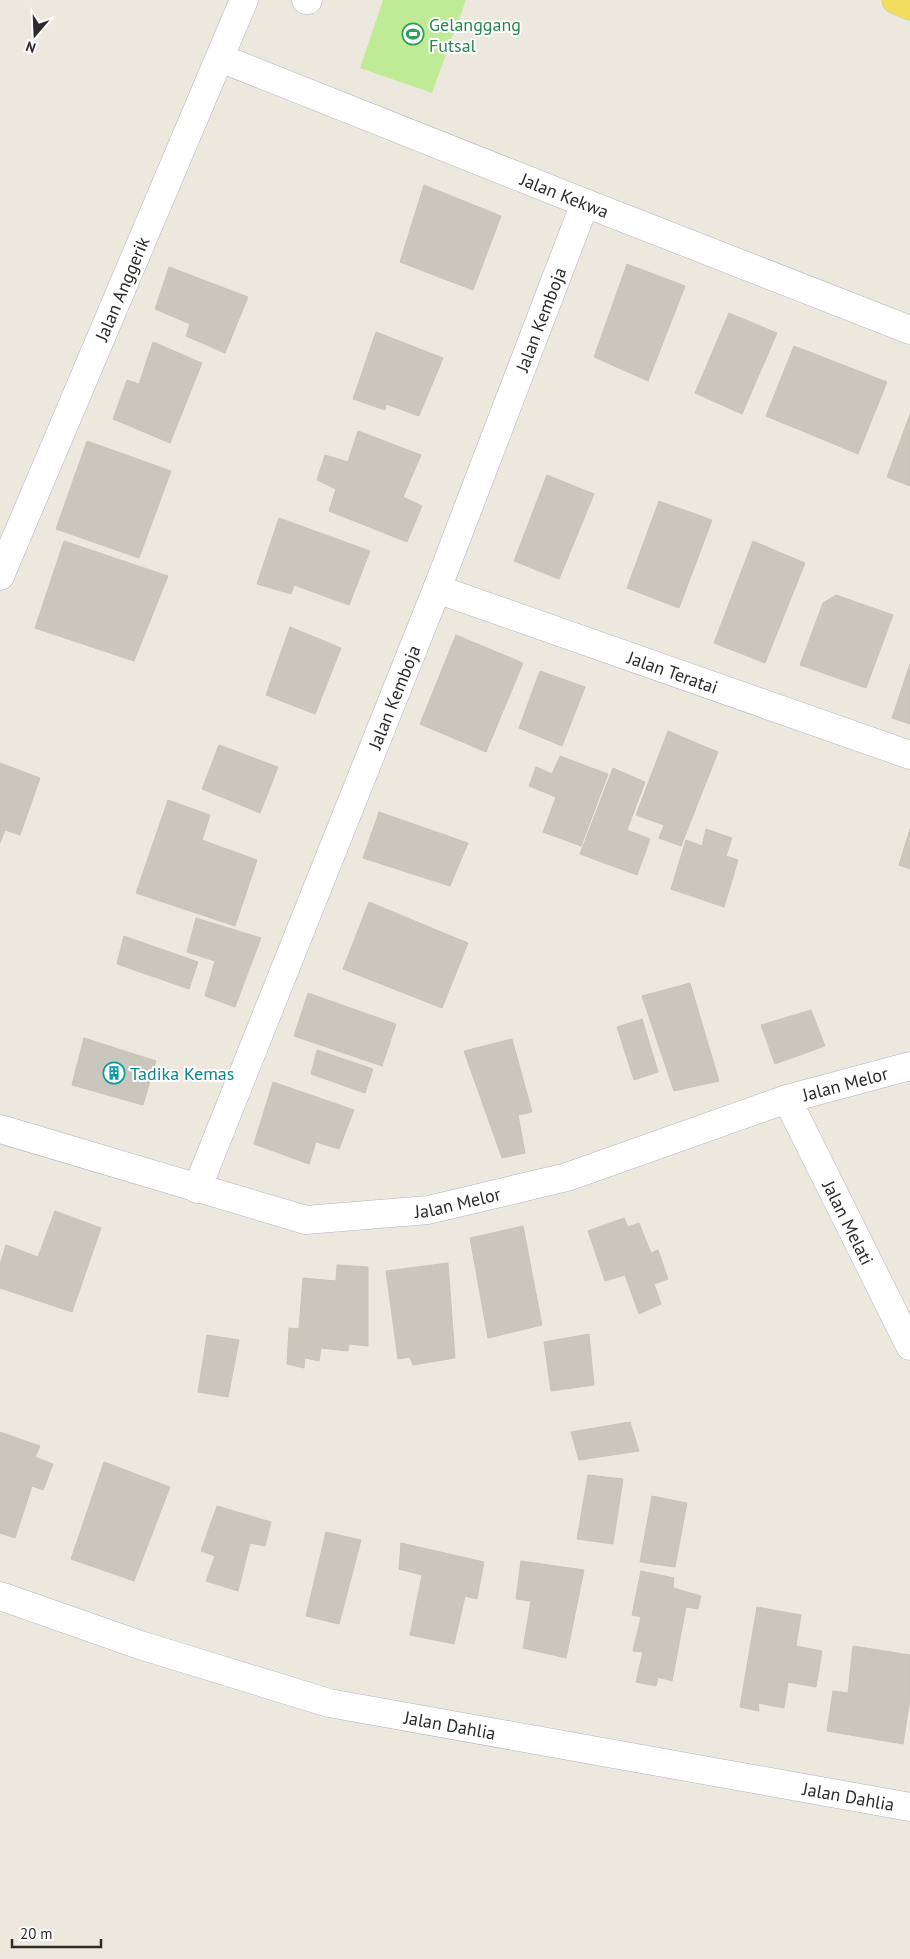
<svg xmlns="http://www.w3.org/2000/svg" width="910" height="1959" font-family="'PT Sans',sans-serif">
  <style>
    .pitch { fill: #bfeb96 }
    .building { fill: #c9c6bc; stroke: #c9c4b7 }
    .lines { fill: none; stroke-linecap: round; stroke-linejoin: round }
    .minor-casing { stroke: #b1b2bf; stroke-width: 29 }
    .major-casing { stroke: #c8c8c8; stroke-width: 29 }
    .minor { stroke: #fff; stroke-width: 28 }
    .major { stroke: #f1dc5e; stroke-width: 28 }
    .labels { text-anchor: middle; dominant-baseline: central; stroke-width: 4; stroke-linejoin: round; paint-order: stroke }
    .leisure-label { font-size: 18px; fill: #27864d; stroke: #fff; text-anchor: start }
    .street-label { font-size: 18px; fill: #2b2b2b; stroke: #fff }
    .culture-label { font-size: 18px; fill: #0d838f; stroke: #fff; text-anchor: start }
  </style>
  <rect width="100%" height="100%" fill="#ede8de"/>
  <path class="pitch" d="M383 0H466L432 93 360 68Z"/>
  <path class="building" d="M424 185 501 216 473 290 400 262Z
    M627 264 685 286 648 381 594 357Z
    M169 267 248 297 225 353 186 336 190 324 155 309Z
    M729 313 777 333 742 414 695 393Z
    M376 332 443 358 419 416 386 404 385 410 353 399Z
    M153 342 202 363 170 443 113 419 127 380 139 384Z
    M794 346 887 382 858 454 766 416Z
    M910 414V486L887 477Z
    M358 431 421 455 403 497 422 506 407 542 329 511 336 489 317 480 325 455 348 462Z
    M87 441 171 471 139 558 56 529Z
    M547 475 594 494 559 579 514 561Z
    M659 501 712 520 679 608 627 588Z
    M279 518 370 551 349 605 294 585 291 594 257 584Z
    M64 541 168 576 134 661 35 628Z
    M753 541 805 563 765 663 714 643Z
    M836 595 893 615 866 688 800 665 823 603Z
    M290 627 341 648 315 714 266 695Z
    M456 635 523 663 486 752 420 724Z
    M910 664V724L892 718Z
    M540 671 585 687 562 746 519 728Z
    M668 731 718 752 681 846 659 838 664 825 636 815Z
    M219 745 278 767 260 813 202 789Z
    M560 756 608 774 581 846 543 832 556 797 529 786 536 767 552 774Z
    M0 763 40 778 20 835 5 830 0 843Z
    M613 768 645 782 627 830 650 839 637 875 580 854Z
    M168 800 210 815 202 840 257 860 235 926 136 893Z
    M379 812 468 843 450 886 363 858Z
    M706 829 732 838 726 856 738 860 724 907 671 889 686 840 702 846Z
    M910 829V869L899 865Z
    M369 902 468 943 442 1008 343 969Z
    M196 918 261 938 235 1007 205 996 215 961 187 952Z
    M124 936 198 962 189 989 117 964Z
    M690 983 719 1081 674 1091 642 996Z
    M308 993 396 1024 382 1066 294 1036Z
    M811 1010 825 1046 775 1064 761 1025Z
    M642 1019 658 1072 634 1080 617 1027Z
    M84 1038 156 1061 143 1105 72 1085Z
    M512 1039 532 1112 518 1115 525 1153 502 1158 464 1051Z
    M317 1050 373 1069 365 1093 311 1074Z
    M273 1082 354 1110 339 1149 316 1142 309 1164 254 1144Z
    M55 1211 101 1228 72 1312 0 1288V1264L6 1245 38 1257Z
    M624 1218 628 1227 639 1223 651 1253 658 1250 668 1279 654 1284 661 1304 639 1314 625 1275 605 1281 588 1231Z
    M523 1226 542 1325 488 1338 470 1238Z
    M448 1263 455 1358 413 1365 410 1357 398 1359 386 1271Z
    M337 1265 368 1267V1346L349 1344 348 1351 321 1348 319 1361 305 1358 304 1368 287 1364 289 1328 299 1329 303 1278 336 1281Z
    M589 1334 594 1385 551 1391 544 1342Z
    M207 1335 239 1340 228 1397 198 1392Z
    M630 1422 639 1451 579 1460 571 1432Z
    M0 1432 40 1446 35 1457 53 1464 43 1490 32 1486 15 1538 0 1533Z
    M104 1462 170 1487 134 1581 71 1559Z
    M588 1475 623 1479 613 1544 577 1539Z
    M652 1496 687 1503 675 1567 640 1562Z
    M217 1506 271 1522 265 1546 250 1543 238 1591 206 1581 215 1556 201 1551Z
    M326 1532 361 1540 339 1624 306 1616Z
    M401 1543 484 1562 477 1599 465 1596 454 1644 410 1635 422 1575 399 1569Z
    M521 1561 584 1570 566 1658 523 1648 531 1601 516 1599Z
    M641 1571 674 1578 673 1588 701 1596 698 1609 686 1607 672 1681 658 1677 656 1686 636 1682 643 1652 633 1651 641 1617 632 1615Z
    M757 1607 801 1615 796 1646 822 1651 816 1687 788 1682 784 1708 758 1703 759 1711 740 1707Z
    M853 1646 910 1655V1699L903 1744 827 1731 833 1691 848 1693Z"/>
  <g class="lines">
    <g class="minor-casing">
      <g id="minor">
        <path d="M306 0H308"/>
        <path id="s1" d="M220 58 585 203 910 330"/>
        <path id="s2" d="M0 576 244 0"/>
        <path id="s3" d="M437 589 910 755"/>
        <path id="s4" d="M787 1099 910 1346"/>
        <path id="s5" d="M0 1129 306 1220 428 1210 567 1177 787 1099 910 1066"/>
        <path id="s6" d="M197 1189 437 589 585 203"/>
        <path id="s7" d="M0 1596 140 1645 329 1703 910 1807"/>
      </g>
    </g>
    <g class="major-casing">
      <path id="major" d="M896 0 910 6"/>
    </g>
    <use href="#minor" class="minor"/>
    <use href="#major" class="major"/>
  </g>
  <defs>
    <g id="stadium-ring" transform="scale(1.125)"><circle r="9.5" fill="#fff" stroke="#2e9e5b" stroke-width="1.5"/><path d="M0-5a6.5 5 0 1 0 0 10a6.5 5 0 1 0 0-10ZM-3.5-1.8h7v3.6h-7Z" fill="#2e9e5b"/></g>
    <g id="building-ring" transform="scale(1.125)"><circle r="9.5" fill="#fff" stroke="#0f9aa8" stroke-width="1.5"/><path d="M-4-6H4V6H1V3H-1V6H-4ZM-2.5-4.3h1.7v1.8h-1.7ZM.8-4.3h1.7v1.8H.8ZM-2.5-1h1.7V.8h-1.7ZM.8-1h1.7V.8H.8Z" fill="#0f9aa8"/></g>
  </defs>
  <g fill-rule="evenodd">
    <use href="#stadium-ring" x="413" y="34"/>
    <use href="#building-ring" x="114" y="1073"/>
  </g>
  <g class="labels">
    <g class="leisure-label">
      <text x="429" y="24">Gelanggang<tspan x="429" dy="21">Futsal</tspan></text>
    </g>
    <g class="street-label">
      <text stroke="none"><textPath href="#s1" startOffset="371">Jalan Kekwa</textPath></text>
      <text stroke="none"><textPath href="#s2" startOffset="312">Jalan Anggerik</textPath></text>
      <text stroke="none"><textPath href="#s6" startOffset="935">Jalan Kemboja</textPath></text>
      <text stroke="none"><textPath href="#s3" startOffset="250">Jalan Teratai</textPath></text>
      <text stroke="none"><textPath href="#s6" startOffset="530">Jalan Kemboja</textPath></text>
      <text stroke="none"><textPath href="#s5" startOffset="878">Jalan Melor</textPath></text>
      <text stroke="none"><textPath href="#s5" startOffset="472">Jalan Melor</textPath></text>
      <text stroke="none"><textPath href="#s4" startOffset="138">Jalan Melati</textPath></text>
      <text stroke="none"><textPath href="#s7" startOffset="469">Jalan Dahlia</textPath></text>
      <text stroke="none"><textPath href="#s7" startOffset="874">Jalan Dahlia</textPath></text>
    </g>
    <g class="culture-label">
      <text x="130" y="1073">Tadika Kemas</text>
    </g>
  </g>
  <g transform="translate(35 35) rotate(199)" stroke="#ffffff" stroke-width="4" paint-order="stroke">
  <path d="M0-4L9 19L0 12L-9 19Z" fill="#2b2b2b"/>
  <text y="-8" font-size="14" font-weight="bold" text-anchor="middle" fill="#2b2b2b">N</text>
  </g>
  <path d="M12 1939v8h89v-8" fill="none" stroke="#2b2b2b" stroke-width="2.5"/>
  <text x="20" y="1939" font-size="15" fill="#2b2b2b" stroke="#ffffff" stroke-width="4" paint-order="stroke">20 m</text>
</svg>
